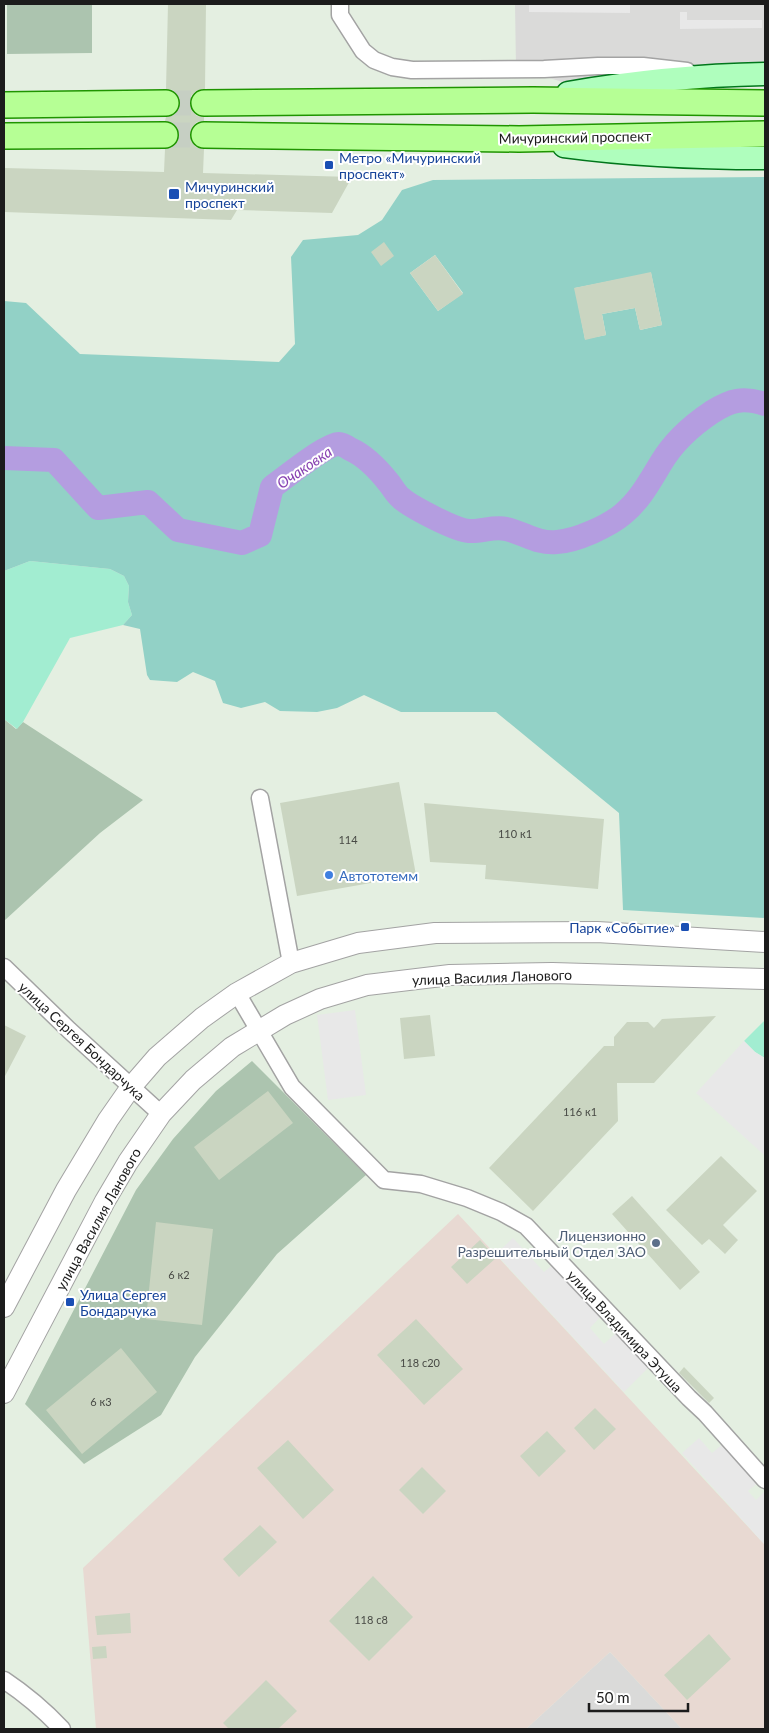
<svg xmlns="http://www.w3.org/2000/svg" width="769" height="1733" font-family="Lato,sans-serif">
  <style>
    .residential { fill: #dadad9 }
    .industrial { fill: #e8d9d2 }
    .construction { fill: #acc4af }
    .grass { fill: #a2edd1 }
    .forest { fill: #92d1c6; fill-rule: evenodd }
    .parking { fill: #e8e8e8 }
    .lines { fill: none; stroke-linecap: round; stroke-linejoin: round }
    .river { stroke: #b49de0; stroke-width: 24 }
    .building { fill: #cad5c1 }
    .primary-tunnel { stroke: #c6cfc3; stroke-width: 25; stroke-dasharray: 25 12; stroke-linecap: butt }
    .minor-casing { stroke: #a3a3a3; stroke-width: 19 }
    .tertiary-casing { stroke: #a3a3a3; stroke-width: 22 }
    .secondary-casing { stroke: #00761b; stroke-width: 25 }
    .primary-casing { stroke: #1f9400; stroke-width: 28 }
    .minor { stroke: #fff; stroke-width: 16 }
    .tertiary { stroke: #fff; stroke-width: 20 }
    .secondary { stroke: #affebd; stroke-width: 22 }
    .primary { stroke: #b6ff95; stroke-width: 25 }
    .transit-dot { fill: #1a4fb4; stroke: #fff; stroke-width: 2 }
    .shop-dot { fill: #3f7fe0; stroke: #fff; stroke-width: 2 }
    .service-dot { fill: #5c6f8a; stroke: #fff; stroke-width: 2 }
    .labels { text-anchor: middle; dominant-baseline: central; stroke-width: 4; stroke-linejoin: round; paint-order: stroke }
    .number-label { font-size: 11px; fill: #484a45 }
    .street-label { font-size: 14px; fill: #1c1c1c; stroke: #fff }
    .transit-label { font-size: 14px; fill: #164399; stroke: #fff; text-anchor: start }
    .shop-label { font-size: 14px; fill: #366cbe; stroke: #fff; text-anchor: start }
    .service-label { font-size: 14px; fill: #4e5e75; stroke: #fff; text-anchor: end }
    .water-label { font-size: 15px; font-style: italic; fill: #8842b2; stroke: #fff }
  </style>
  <rect width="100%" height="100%" fill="#e4efe1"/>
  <path class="residential" d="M515 4H765V79L596 92 516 68Z
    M610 1652 682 1729H526Z"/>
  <path class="industrial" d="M458 1214 765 1545V1729H682L610 1652 526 1729H96L83 1568Z"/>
  <path class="construction" d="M7 4H92V53L7 54Z
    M4 719 16 729 23 722 143 800 100 833 4 921Z
    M252 1061 366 1175 277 1254 195 1357 161 1415 84 1464 25 1404 136 1190 173 1139 216 1091Z"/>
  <path class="grass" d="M30 561 110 569 124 576 129 586 128 602 132 615 123 625 70 638 23 722 17 729 4 719V571Z
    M765 1020V1058L755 1052 744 1041Z"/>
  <path class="forest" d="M765 177V918L623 910 619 813 496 712H401L364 695 337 708 317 712 280 711 265 702 241 708 223 703 215 681 193 672 177 682 150 680 147 675 140 629 123 625 132 615 128 602 129 586 124 576 110 569 30 561 4 571V301L26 303 80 354 279 362 295 344 291 257 303 240 358 235 382 220 402 190 433 180ZM435 255 463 293 438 311 410 273ZM651 273 662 325 640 330 635 308 602 314 606 335 585 339 575 288Z"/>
  <path class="parking" d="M529 4 630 5V13L529 12Z
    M680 12H687V20H762V28L680 29Z
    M355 1010 366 1095 328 1100 317 1015Z
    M744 1041 755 1052 765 1058V1156L696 1093Z
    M513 1238 544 1272 555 1263 603 1314 590 1328 604 1344 618 1331 651 1365 624 1392 496 1254Z
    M699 1438 712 1453 724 1443 759 1482 748 1491 756 1500 765 1491V1545L682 1453Z"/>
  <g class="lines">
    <path class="river" d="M4 458 54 460 98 508 148 502 178 530 242 543 260 535 272 487C285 478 326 444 339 444 342 444 347 447 350 449 366 456 378 469 389 483 393 488 396 494 401 498 411 507 455 530 469 531 481 532 494 526 506 529 525 533 536 544 557 542 576 541 609 526 623 514 640 500 650 481 661 463 674 441 691 426 712 412 731 400 743 397 765 404"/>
  </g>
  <path class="building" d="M168 4H206L205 89 196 91 191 96 190 103 192 111 197 116 204 117V121L197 122 192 127 190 135 192 142 196 147 204 149 203 173 352 177 332 213 237 210 231 220 4 212V168L164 172 165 149 173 147 177 142 179 135 177 127 172 123 165 121 166 117 174 115 178 110 180 103 178 95 173 90 166 89Z
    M384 242 394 256 381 266 371 252Z
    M435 255 463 294 438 311 410 273Z
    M651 272 662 325 640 330 635 308 602 314 606 335 585 340 574 288Z
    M399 782 416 875 297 896 280 803Z
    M424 803 604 819 598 889 485 879 486 865 430 862Z
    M430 1015 435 1056 404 1059 400 1018Z
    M716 1016 654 1083H617L618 1121 533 1211 489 1168 604 1046H614V1037L627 1022H648L654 1028 662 1019Z
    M4 1025 26 1036 4 1078Z
    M268 1091 293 1123 219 1180 194 1147Z
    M721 1156 757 1191 723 1225 738 1240 725 1254 709 1239 702 1245 666 1210Z
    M632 1196 700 1272 680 1290 612 1214Z
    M156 1222 213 1229 202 1325 146 1319Z
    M480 1240 496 1258 467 1284 451 1267Z
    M416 1319 463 1369 424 1405 377 1355Z
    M121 1348 157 1392 82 1454 46 1410Z
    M684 1367 714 1398 709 1403 679 1373Z
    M595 1408 616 1429 594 1450 574 1428Z
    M547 1431 566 1451 539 1477 520 1456Z
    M288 1440 334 1490 303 1519 257 1468Z
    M422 1467 446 1491 423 1514 399 1490Z
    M260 1525 277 1542 239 1577 223 1559Z
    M373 1576 413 1617 369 1661 329 1621Z
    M130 1613 131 1633 97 1635 95 1616Z
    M709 1634 731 1659 687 1700 664 1675Z
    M106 1646 107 1658 93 1659 92 1647Z
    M266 1680 297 1711 278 1729H229L223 1723Z"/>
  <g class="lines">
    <path class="primary-tunnel" d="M166 103H204
      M165 135H204"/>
    <g class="minor-casing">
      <path id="minor" d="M340 4V15L363 51 374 60 392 67 412 70 544 69 598 66H643L687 71
        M260 798 291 963
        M4 967 69 1030 161 1114
        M237 993 292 1087 384 1180 421 1184 467 1198 501 1212 526 1226 689 1398 705 1413 765 1480
        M4 1680C25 1694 45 1711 62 1729"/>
    </g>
    <g class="tertiary-casing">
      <path id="tertiary" d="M4 1307 66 1190 108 1120 131 1087 157 1057 202 1018 237 993 291 963 358 943 435 933 597 932 765 942
        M4 1393 105 1201 128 1162 161 1114 193 1080 232 1047 285 1015 320 999 367 985 450 975 552 973 765 979"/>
    </g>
    <g class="secondary-casing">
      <path id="secondary" d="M568 93C632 82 701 75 765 74
        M564 146C631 155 698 158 765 158"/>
    </g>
    <g class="primary-casing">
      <path id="primary" d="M204 103 533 100 765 103
        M4 105 166 103
        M204 135 519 139 765 134
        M4 136 165 135"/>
    </g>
    <use href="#minor" class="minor"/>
    <use href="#tertiary" class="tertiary"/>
    <use href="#secondary" class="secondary"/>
    <use href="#primary" class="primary"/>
  </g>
  <g class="transit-dot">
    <rect x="324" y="160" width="10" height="10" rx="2.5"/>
    <rect x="168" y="188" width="12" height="12" rx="2.5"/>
    <rect x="680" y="922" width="10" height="10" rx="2.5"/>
    <rect x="65" y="1297" width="10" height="10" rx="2.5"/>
  </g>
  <circle class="shop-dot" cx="329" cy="875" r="5"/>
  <circle class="service-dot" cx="656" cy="1243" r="5"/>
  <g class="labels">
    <g class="number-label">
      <text x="515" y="833">110 к1</text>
      <text x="348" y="839">114</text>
      <text x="580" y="1111">116 к1</text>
      <text x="179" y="1274">6 к2</text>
      <text x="420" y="1362">118 с20</text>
      <text x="101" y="1401">6 к3</text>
      <text x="371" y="1619">118 с8</text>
    </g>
    <g class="street-label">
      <text transform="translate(575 137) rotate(-1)">Мичуринский проспект</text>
      <text transform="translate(492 977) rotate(-2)">улица Василия Ланового</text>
      <text transform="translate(82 1041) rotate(43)">улица Сергея Бондарчука</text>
      <text transform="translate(98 1219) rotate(-61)">улица Василия Ланового</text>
      <text transform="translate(625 1331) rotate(47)">улица Владимира Этуша</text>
    </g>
    <g class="transit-label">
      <text x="339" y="157">Метро «Мичуринский<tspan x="339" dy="16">проспект»</tspan></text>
      <text x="185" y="186">Мичуринский<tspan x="185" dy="16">проспект</tspan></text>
      <text x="675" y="927" text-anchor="end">Парк «Событие»</text>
      <text x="80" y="1294">Улица Сергея<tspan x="80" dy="16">Бондарчука</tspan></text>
    </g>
    <g class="shop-label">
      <text x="339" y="875">Автототемм</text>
    </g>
    <g class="service-label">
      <text x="646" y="1235">Лицензионно<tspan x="646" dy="16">Разрешительный Отдел ЗАО</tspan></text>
    </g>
    <g class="water-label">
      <text transform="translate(304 467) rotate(-34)">Очаковка</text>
    </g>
  </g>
  <rect width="769" height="1733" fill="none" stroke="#1c1c1c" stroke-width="10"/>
  <path d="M589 1703v8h99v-8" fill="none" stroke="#1c1c1c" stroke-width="2.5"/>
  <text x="596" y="1703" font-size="15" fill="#1c1c1c" stroke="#ffffff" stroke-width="4" paint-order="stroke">50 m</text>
</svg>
